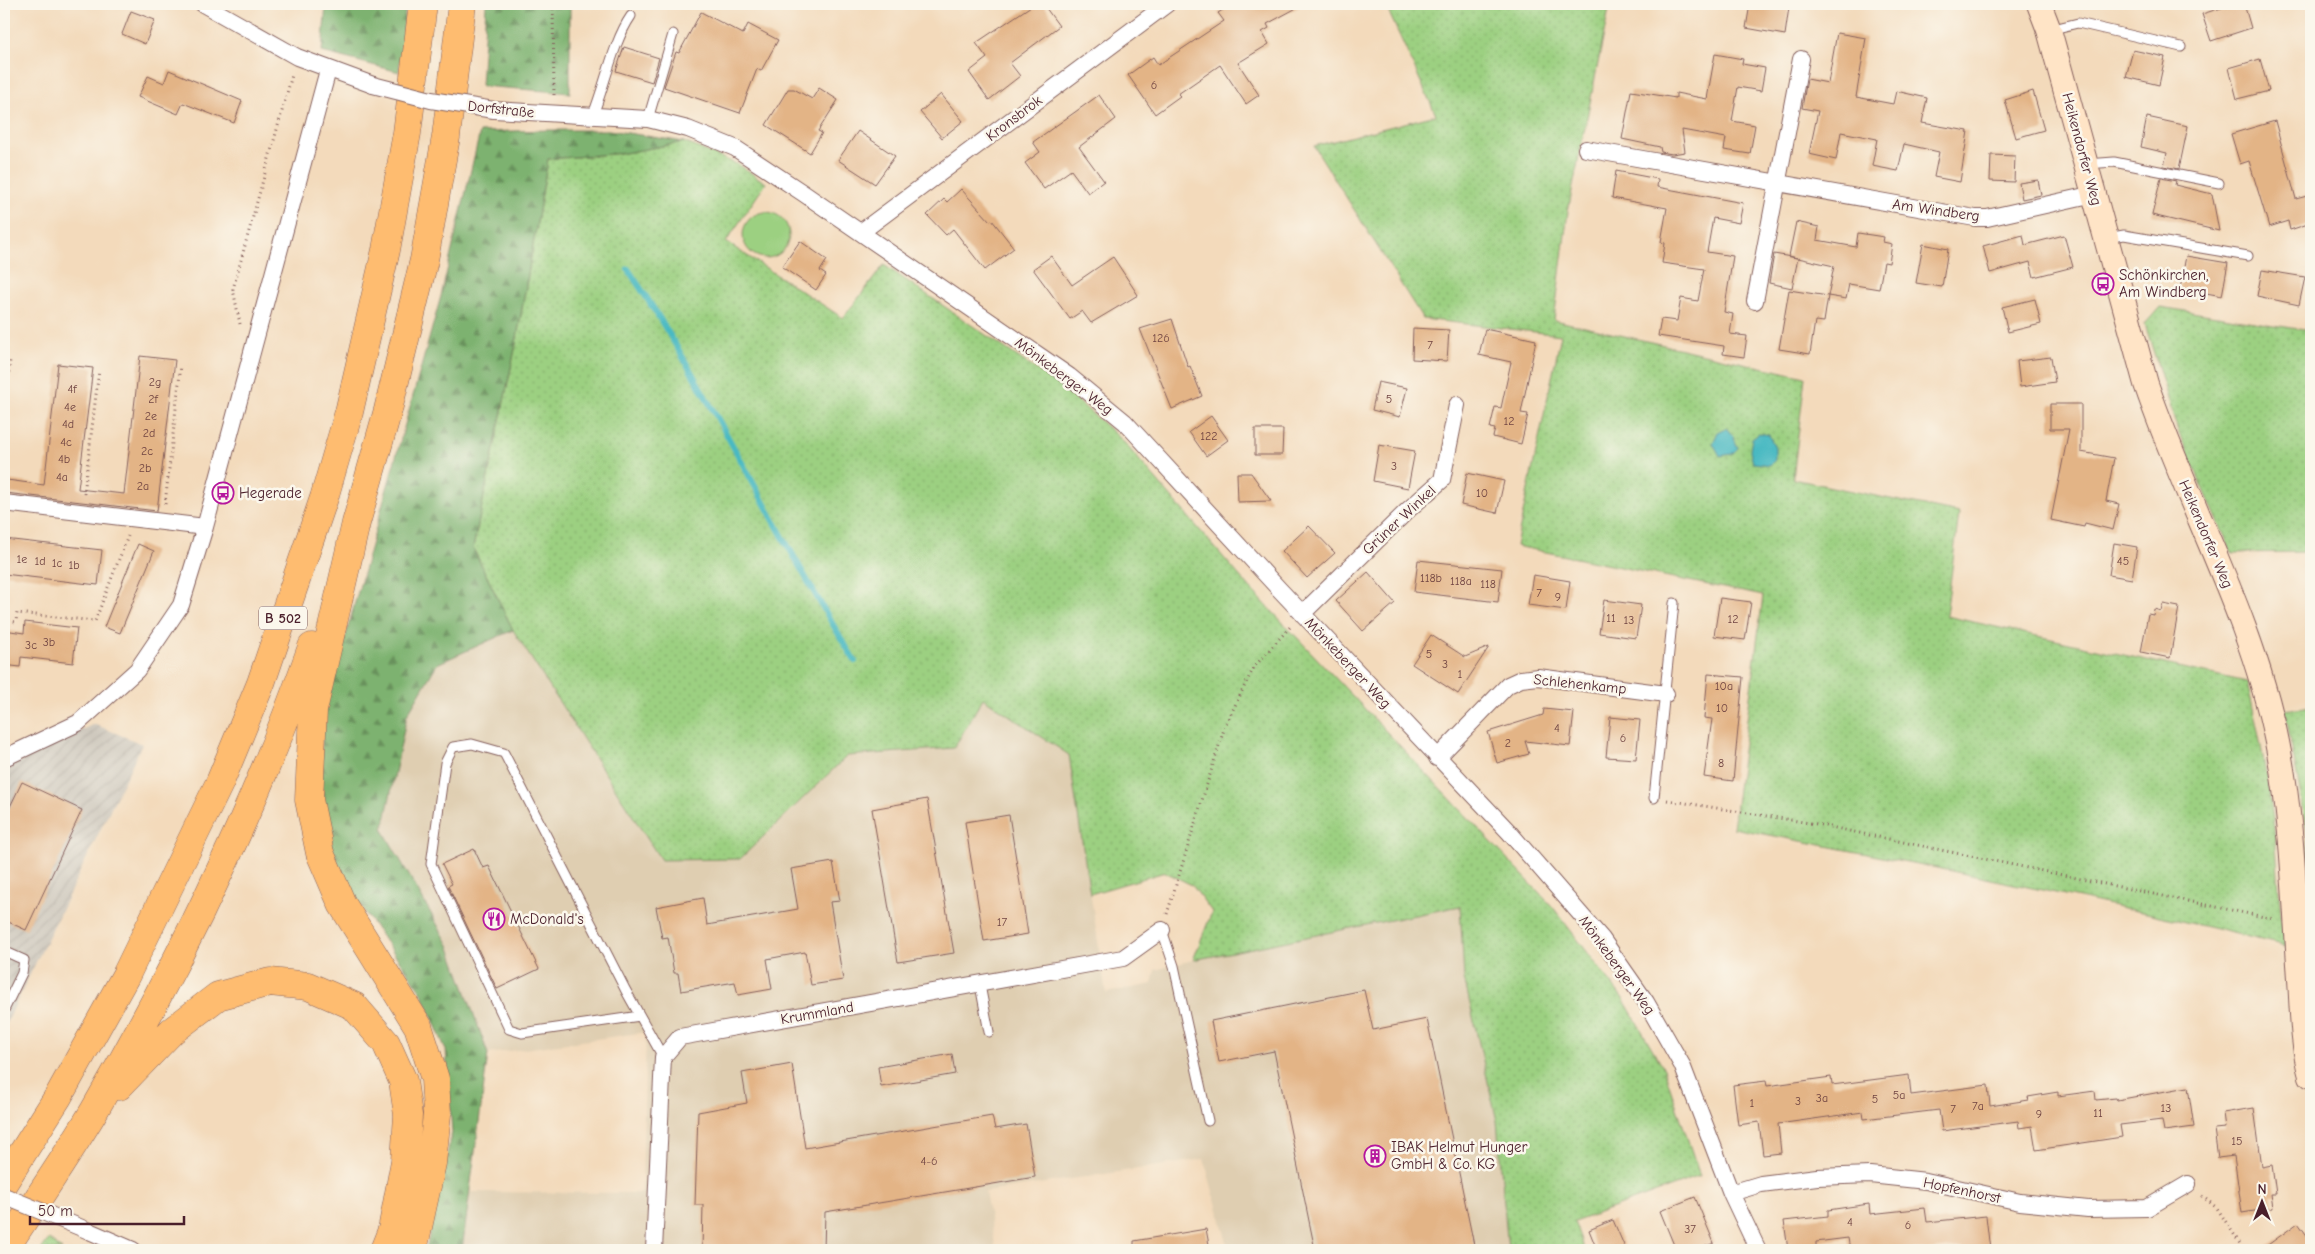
<svg xmlns="http://www.w3.org/2000/svg" width="2315" height="1254" font-family="'Comic Neue',sans-serif">
  <style>
    .built { fill: #dfceb1 }
    .industrial { fill: url(#industrial-furrows) }
    .grass { fill: url(#grass-dots); stroke: #737856 }
    .forest { fill: url(#forest-firs); stroke: #64684d }
    .garden { fill: #9cd081; stroke: #737856 }
    .water { fill: #4ab9c2; stroke: #4a6c76 }
    .lines { fill: none; stroke-linecap: round; stroke-linejoin: round }
    .stream { stroke: #4ab9c2; stroke-width: 6 }
    .building { fill: #e3b486 }
    .lane-casing { stroke: #85605d; stroke-width: 11 }
    .street-casing { stroke: #85605d; stroke-width: 18 }
    .secondary-casing { stroke: #85605d; stroke-width: 26 }
    .highway-casing { stroke: #85605d; stroke-width: 29 }
    .path { stroke: #85605d; stroke-width: 3; stroke-dasharray: 1 4; stroke-linecap: butt }
    .lane { stroke: #fff; stroke-width: 9 }
    .street { stroke: #fff; stroke-width: 16 }
    .secondary { stroke: #ffe4c6; stroke-width: 24 }
    .highway { stroke: #febc70; stroke-width: 28 }
    .street-bridge-casing { stroke: #85605d; stroke-width: 18; stroke-linecap: butt }
    .street-bridge { stroke: #fff; stroke-width: 16 }
    .labels { text-anchor: middle; dominant-baseline: central; stroke-width: 5; stroke-linejoin: round; paint-order: stroke }
    .number-label { font-size: 12px; fill: #704442 }
    .shield { fill: #fbf7ec; stroke: #7f6065; stroke-width: 1 }
    .shield-label { font-size: 14px; font-weight: bold; fill: #4a1f2b }
    .street-label { font-size: 15px; fill: #4a1f2b; stroke: #fbf7ec }
    .poi-label { font-size: 15px; fill: #4a1f2b; stroke: #fbf7ec; text-anchor: start }
  </style>
  <defs>
    <pattern id="industrial-furrows" width="10" height="10" patternUnits="userSpaceOnUse" patternTransform="scale(1.25)"><rect width="10" height="10" fill="#c9c3b8"/><path d="M-1 1l2-2M0 10L10 0M9 11l2-2" fill="none" stroke="#aea79e"/></pattern>
    <pattern id="grass-dots" width="8" height="8" patternUnits="userSpaceOnUse" patternTransform="scale(1.25)"><rect width="8" height="8" fill="#9cd081"/><path d="M2 2h.1M6 6h.1" fill="none" stroke="#88b270" stroke-width="1.8" stroke-linecap="round"/></pattern>
    <pattern id="forest-firs" width="22" height="20" patternUnits="userSpaceOnUse" patternTransform="scale(1.25)"><rect width="22" height="20" fill="#7db26f"/><path d="M5 1l3.5 6h-7zM16 11l3.5 6h-7z" fill="#68905b"/></pattern>
  </defs>
  <rect width="100%" height="100%" fill="#fbf7ec"/>
  <filter id="ink" filterUnits="userSpaceOnUse"><feTurbulence type="fractalNoise" baseFrequency=".02" numOctaves="2"/><feDisplacementMap in="SourceGraphic" scale="10" xChannelSelector="R" yChannelSelector="G"/><feConvolveMatrix kernelMatrix="1 2 1 2 8 2 1 2 1" color-interpolation-filters="sRGB"/></filter>
  <filter id="wash" filterUnits="userSpaceOnUse"><feTurbulence type="fractalNoise" baseFrequency=".0096" numOctaves="4" result="noise"/><feDisplacementMap in="SourceGraphic" scale="20" xChannelSelector="R" yChannelSelector="G"/><feGaussianBlur stdDeviation="1.12" result="paint"/><feColorMatrix in="noise" values="0 0 0 0 0 0 0 0 0 0 0 0 0 0 0 0 0 1.4 0 .05"/><feComposite in="paint" operator="in"/></filter>
  <g filter="url(#wash)">
    <rect width="100%" height="100%" fill="#f3dabb"/>
    <path class="built" d="M513 630 661 860 740 859 847 756 954 748 983 698 1069 755 1106 993 1152 984 1155 970 1193 960 1460 906 1464 978 1497 1121 1508 1250H1229L1204 1159 985 1192 996 1250H462L470 1192 642 1193 646 1032 488 1054 449 945 383 830 407 715 437 664Z"/>
    <path class="industrial" d="M94 724 142 744 4 1028V769Z"/>
    <path class="grass" d="M1385 4H1610L1568 211 1554 320 1805 377 1793 479 1959 513 1946 616 2247 682C2259 733 2269 783 2275 836 2279 873 2278 909 2286 946 2103 901 1918 863 1733 828L1763 596 1516 546 1561 335 1423 319 1314 146 1436 115Z
      M684 142 739 165 766 183 726 242 843 318 884 265 1063 388 1121 439 1250 588 1552 906 1624 1000 1664 1069 1700 1176 1574 1222 1585 1250H1508L1497 1121 1464 978 1460 906 1193 960 1212 912 1192 885 1165 872 1090 894 1069 755 983 698 954 748 847 756 740 859 661 860 513 630 473 548 515 349 548 159 625 153Z
      M2160 307 2311 331V552L2232 553 2178 431 2145 324Z
      M2311 706V891L2307 830 2285 710Z
      M49 1239 62 1250H41Z"/>
    <path class="forest" d="M326 4H406L399 72 322 52Z
      M486 4H570V93L481 86Z
      M548 130H609L684 142 625 153 548 159 515 349 473 548 513 630 437 664 407 715 383 830 449 945 488 1054 462 1250H426L452 1132 446 1050 421 991 351 893 330 849 319 782 324 713 441 296 480 132Z"/>
    <path class="garden" d="M743 235a23 23 0 1 1 46 0a23 23 0 1 1-46 0Z"/>
    <path class="water" d="M1726 428 1733 436 1738 448 1732 454 1720 456 1713 443 1718 432Z
      M1759 433 1769 435 1775 447V460L1770 465 1753 463 1750 451 1752 438Z"/>
    <g class="lines">
      <path class="stream" d="M628 269C712 395 775 533 855 661"/>
    </g>
    <g id="blocks">
      <path class="building" d="M1034 4H1043L1059 26 1010 63 1020 76 989 100 969 72 987 58 976 43Z
        M1232 4H1304L1267 24 1269 28 1262 32 1269 44 1238 63 1259 95 1246 104 1220 65 1178 94 1180 96 1155 114 1128 75 1153 57 1158 65 1224 21 1218 13Z
        M1750 4 1789 7 1785 35 1746 28Z
        M2234 4H2244L2251 28 2211 41 2202 14Z
        M131 11 155 20 145 44 122 34Z
        M701 12 743 34 748 24 778 40 761 71 757 69 740 113 664 87 676 52 679 53Z
        M1837 33 1866 38 1856 97 1893 104 1896 91 1927 98 1922 123 1968 131 1960 182 1934 177 1939 152 1904 144 1898 171 1872 166 1877 139 1841 132 1836 160 1809 154 1818 111 1802 108 1807 79 1828 83Z
        M624 47 659 58 652 82 616 71Z
        M2133 50 2165 57 2159 85 2126 77Z
        M1715 54 1743 59 1742 64 1765 68 1761 91 1738 87 1732 121 1755 125 1750 154 1724 150 1726 138 1682 130 1685 152 1672 154 1661 152 1660 147 1622 139 1631 91 1676 98V93L1707 99Z
        M2260 59 2269 91 2237 99 2229 68Z
        M169 70 242 101 234 123 183 103 178 114 138 97 148 76 164 83Z
        M819 88 838 100 818 131 822 133 810 153 766 125 788 89H794L812 99Z
        M2033 91 2044 130 2016 138 2005 100Z
        M941 94 963 121 942 138 920 112Z
        M1099 95 1116 119 1079 147 1104 181 1088 193 1071 170 1044 189 1025 163 1040 152 1033 142Z
        M2147 117 2188 126 2179 169 2164 166 2167 153 2141 147Z
        M2275 121 2296 199 2307 196 2311 210V223L2290 230 2288 221 2269 227 2249 161 2240 164 2231 134Z
        M858 131 895 156 875 184 838 160Z
        M1991 155 2015 156 2014 182 1990 181Z
        M1616 171 1658 179 1657 187 1743 203 1739 223 1713 218 1707 252 1733 256 1724 312 1733 314 1730 334 1747 336 1744 357 1723 354 1724 346 1658 336 1661 319 1677 321 1681 298 1698 301 1704 269 1662 263 1665 243 1661 242 1667 208 1612 198Z
        M2161 178 2176 181 2175 185 2212 194 2219 231 2152 215Z
        M2038 180 2041 195 2022 199 2019 183Z
        M961 189 990 221 992 220 1014 248 985 270 953 229 946 235 927 215 944 199 947 202Z
        M1796 222 1819 227 1817 240 1856 247 1858 233 1884 237 1883 242 1892 244 1889 263 1884 262 1879 289 1849 284 1846 299 1828 296 1834 266 1798 258 1792 288 1769 283 1774 254 1797 258 1789 256Z
        M2023 235 2025 245 2064 235 2073 267 2034 277 2030 262 1990 273 1983 246Z
        M800 241 827 260 820 271 826 275 816 290 782 267Z
        M1923 244 1948 249 1942 287 1916 283Z
        M1051 256 1072 285 1113 257 1138 295 1091 323 1082 311 1070 319 1033 269Z
        M2186 256 2228 263 2222 296 2180 288Z
        M2262 270 2305 277 2299 305 2257 296Z
        M1789 290 1828 296 1824 322 1815 321 1810 354 1779 349Z
        M2035 299 2041 324 2008 332 2002 307Z
        M1172 319 1188 367 1190 366 1202 396 1172 409 1140 329Z
        M1413 328 1449 330 1447 361 1412 359Z
        M1485 329 1536 340 1521 413 1528 414 1521 444 1493 437 1495 429 1490 428 1495 407 1501 408 1511 362 1479 355Z
        M140 356 175 360 157 511 6 493 7 480 44 485 58 364 93 368 78 489 124 494Z
        M2051 357 2055 382 2020 387 2017 361Z
        M1378 382 1407 388 1400 417 1372 410Z
        M2050 404H2081V452L2114 458 2106 501 2119 504 2113 530 2085 523 2084 527 2051 520 2069 429H2050Z
        M1211 416 1228 440 1206 456 1189 432Z
        M1255 429H1283L1282 455H1255Z
        M1379 445 1415 451 1408 488 1373 481Z
        M1237 473H1251L1271 501 1238 502Z
        M1467 473 1504 481 1497 513 1461 505Z
        M1309 526 1335 553 1307 578 1282 551Z
        M4 539 102 550 98 585 4 574Z
        M2114 543 2137 547 2132 579 2109 575Z
        M138 544 154 551 120 633 104 627Z
        M1418 560 1502 569 1498 602 1414 592Z
        M1368 572 1395 603 1363 631 1336 601Z
        M1533 575 1570 581 1566 610 1528 605Z
        M1720 598 1751 602 1745 640 1714 636Z
        M1604 600 1641 605 1636 638 1599 633Z
        M2163 604 2179 607 2170 658 2141 652 2148 614 2153 615 2154 609 2161 611Z
        M25 622 77 628 73 663 21 657 20 667 4 665V630L24 633Z
        M1431 635 1465 657 1489 647 1458 694 1412 664Z
        M1708 674 1743 677 1733 781 1704 777 1712 719 1704 718Z
        M1544 709 1574 712 1570 746 1525 741 1529 754 1497 763 1488 732 1543 715Z
        M1610 717 1640 720 1636 759 1606 757Z
        M22 782 82 810 26 930 4 920V819Z
        M927 799 954 953 898 962 872 809Z
        M1009 815 1028 934 984 941 965 822Z
        M474 849 483 868 489 866 539 969 497 989 448 886 452 884 442 864Z
        M833 862 840 901 830 902 843 980 811 985 805 952 767 959 772 989 738 995 735 982 681 991 678 973H674L668 937 662 938 656 907 703 898 707 925 798 909 791 869Z
        M1364 990 1373 1030 1427 1019 1475 1250H1315L1274 1051 1219 1062 1211 1021Z
        M952 1054 955 1074 881 1087 878 1067Z
        M792 1064 805 1148 992 1116 995 1129 1026 1124 1035 1177 825 1212 824 1250H702L703 1205H695L698 1112 747 1103 742 1073Z
        M1909 1075 1911 1095 1988 1085 1990 1106 2029 1100 2028 1097 2058 1092V1096L2095 1091 2096 1100 2116 1098 2117 1100 2188 1087 2194 1127 2164 1131 2162 1120 2120 1125 2122 1137 2036 1150 2032 1126 2019 1128 2018 1121 1942 1131 1939 1110 1864 1119 1863 1112 1778 1124 1781 1153 1763 1155 1759 1122 1738 1125 1733 1085 1766 1081 1767 1086 1831 1077 1832 1085Z
        M2254 1108 2262 1167 2272 1165 2276 1194H2271L2273 1208 2242 1213 2234 1156 2218 1158 2214 1129 2225 1128 2223 1113Z
        M1695 1197 1714 1243 1696 1250H1676L1660 1211Z
        M1869 1204 1870 1214 1925 1208 1927 1222 1986 1216 1990 1250H1962V1247L1931 1250H1850L1848 1238 1816 1242V1249L1788 1250 1784 1221 1828 1216V1210Z
        M1613 1220 1626 1250H1597L1589 1230Z
        M2298 1223 2311 1241V1250H2261Z
        M1206 1229 1210 1250H1134V1241Z"/>
    </g>
  </g>
  <g filter="url(#ink)">
    <use href="#blocks" fill-opacity="0" stroke="#85605d" stroke-width="1"/>
    <g class="lines">
      <g class="lane-casing">
        <path id="lane" d="M2049 30 2078 23 2181 47
          M592 117C605 86 613 42 631 16
          M648 119 673 34
          M2087 164 2114 162 2219 183
          M2107 238 2124 235 2248 256
          M1654 798 1674 603
          M1162 930 1174 966 1208 1121
          M4 951 24 960 22 973 4 1010
          M980 985 989 1032
          M640 1016 522 1033 509 1029 431 864 445 763 453 747 472 744 504 753 626 991 663 1057"/>
      </g>
      <g class="street-casing">
        <path id="street" d="M203 4 297 57 373 85
          M494 110 648 119 688 129 735 148 803 193 1069 376 1125 422 1279 589 1509 832 1602 939 1646 1002 1682 1065 1731 1193 1758 1250
          M1586 149 1975 218H1987L2094 194
          M861 232 1167 4
          M1755 301 1801 59
          M4 503 205 527
          M1302 614 1408 510 1442 480 1457 405
          M4 758 78 723 137 670 181 605 205 527 328 70
          M1437 758 1508 685 1521 679 1538 677 1666 694
          M1731 1193 1761 1184 1817 1177 1870 1175 1926 1181 2020 1202 2088 1209 2147 1208 2188 1184
          M89 1231 133 1250
          M654 1250 663 1057 680 1037 1123 958 1162 930"/>
      </g>
      <g class="secondary-casing">
        <path id="secondary" d="M2039 4 2049 30 2146 384C2187 504 2252 616 2277 742 2292 815 2294 890 2299 964 2302 1000 2301 1041 2311 1076"/>
      </g>
      <g class="highway-casing">
        <path id="highway" d="M119 1086 172 1031 218 996 270 982 308 986 354 1006 386 1043 403 1081 408 1115 405 1161 392 1230 384 1250
          M4 1182 58 1097 126 975 220 782 261 683 324 498 349 412 386 250 407 133 423 4
          M4 1250C34 1204 66 1158 94 1111 180 963 255 808 312 647
          M413 1250 432 1163 437 1114 435 1079 418 1026 342 904 320 853 309 800 313 710 356 523 388 410 424 260 446 137 462 4"/>
      </g>
      <path class="path" d="M553 4 554 96
        M240 324 233 289 292 75
        M4 417 10 360
        M84 494 99 370
        M165 504 181 365
        M4 620 16 622 17 613 95 621 128 536
        M1667 800 1816 824 2274 919
        M1167 914 1225 726 1254 667 1290 627
        M2202 1196 2217 1208 2244 1250"/>
      <use href="#lane" class="lane"/>
      <use href="#street" class="street"/>
      <use href="#secondary" class="secondary"/>
      <use href="#highway" class="highway"/>
      <g class="street-bridge-casing">
        <path id="street-bridge" d="M373 85 431 100 494 110
          M4 1196 89 1231"/>
      </g>
      <use href="#street-bridge" class="street-bridge"/>
    </g>
  </g>
  <defs>
    <g id="bus-ring" transform="scale(1.125)"><circle r="9.5" fill="#fbf7ec" stroke="#b5179e" stroke-width="1.5"/><path d="M-5-6H5V4H4V6H2V4H-2V6H-4V4H-5ZM-3.5-4V0h7V-4ZM-3.5 1.2v1.5H-2V1.2ZM2 1.2v1.5H3.5V1.2Z" fill="#b5179e"/></g>
    <g id="restaurant-ring" transform="scale(1.125)"><circle r="9.5" fill="#fbf7ec" stroke="#b5179e" stroke-width="1.5"/><path d="M-5-6h1v4h1v-4h1v4h1v-4h1v5L-1.5 .5V6h-2V.5L-5-1ZM5-6V6H3V1.5H1.5Q1.5-4 5-6Z" fill="#b5179e"/></g>
    <g id="building-ring" transform="scale(1.125)"><circle r="9.5" fill="#fbf7ec" stroke="#b5179e" stroke-width="1.5"/><path d="M-4-6H4V6H1V3H-1V6H-4ZM-2.5-4.3h1.7v1.8h-1.7ZM.8-4.3h1.7v1.8H.8ZM-2.5-1h1.7V.8h-1.7ZM.8-1h1.7V.8H.8Z" fill="#b5179e"/></g>
  </defs>
  <g fill-rule="evenodd">
    <use href="#bus-ring" x="2103" y="284"/>
    <use href="#bus-ring" x="223" y="493"/>
    <use href="#restaurant-ring" x="494" y="919"/>
    <use href="#building-ring" x="1375" y="1156"/>
  </g>
  <g class="labels">
    <g class="number-label">
      <text x="1154" y="85">6</text>
      <text x="1161" y="338">126</text>
      <text x="1430" y="345">7</text>
      <text x="155" y="382">2g</text>
      <text x="72" y="389">4f</text>
      <text x="153" y="399">2f</text>
      <text x="1389" y="399">5</text>
      <text x="70" y="407">4e</text>
      <text x="151" y="416">2e</text>
      <text x="1509" y="421">12</text>
      <text x="68" y="424">4d</text>
      <text x="149" y="433">2d</text>
      <text x="1209" y="436">122</text>
      <text x="66" y="442">4c</text>
      <text x="147" y="451">2c</text>
      <text x="64" y="459">4b</text>
      <text x="1394" y="466">3</text>
      <text x="145" y="468">2b</text>
      <text x="62" y="477">4a</text>
      <text x="143" y="486">2a</text>
      <text x="1482" y="493">10</text>
      <text x="22" y="559">1e</text>
      <text x="40" y="561">1d</text>
      <text x="2123" y="561">45</text>
      <text x="57" y="563">1c</text>
      <text x="74" y="565">1b</text>
      <text x="1431" y="578">118b</text>
      <text x="1461" y="581">118a</text>
      <text x="1488" y="584">118</text>
      <text x="1539" y="593">7</text>
      <text x="1558" y="597">9</text>
      <text x="1611" y="618">11</text>
      <text x="1733" y="619">12</text>
      <text x="1629" y="620">13</text>
      <text x="49" y="642">3b</text>
      <text x="31" y="645">3c</text>
      <text x="1429" y="654">5</text>
      <text x="1445" y="664">3</text>
      <text x="1460" y="674">1</text>
      <text x="1724" y="686">10a</text>
      <text x="1722" y="708">10</text>
      <text x="1557" y="728">4</text>
      <text x="1623" y="738">6</text>
      <text x="1508" y="743">2</text>
      <text x="1721" y="763">8</text>
      <text x="1002" y="922">17</text>
      <text x="1899" y="1095">5a</text>
      <text x="1822" y="1098">3a</text>
      <text x="1875" y="1099">5</text>
      <text x="1798" y="1101">3</text>
      <text x="1752" y="1103">1</text>
      <text x="1978" y="1106">7a</text>
      <text x="2166" y="1108">13</text>
      <text x="1953" y="1109">7</text>
      <text x="2098" y="1113">11</text>
      <text x="2039" y="1114">9</text>
      <text x="2237" y="1141">15</text>
      <text x="929" y="1161">4-6</text>
      <text x="1850" y="1222">4</text>
      <text x="1908" y="1225">6</text>
      <text x="1690" y="1229">37</text>
    </g>
    <rect class="shield" x="259" y="606.5" width="48" height="23" rx="4"/>
    <g class="shield-label">
      <text x="283" y="618">B 502</text>
    </g>
    <g class="street-label">
      <text transform="translate(501 109) rotate(6)">Dorfstraße</text>
      <text transform="translate(1014 118) rotate(-37)">Kronsbrok</text>
      <text transform="translate(2082 149) rotate(75)">Heikendorfer Weg</text>
      <text transform="translate(1936 210) rotate(8)">Am Windberg</text>
      <text transform="translate(1064 376) rotate(37)">Mönkeberger Weg</text>
      <text transform="translate(1399 520) rotate(-43)">Grüner Winkel</text>
      <text transform="translate(2206 534) rotate(67)">Heikendorfer Weg</text>
      <text transform="translate(1348 663) rotate(47)">Mönkeberger Weg</text>
      <text transform="translate(1580 684) rotate(6)">Schlehenkamp</text>
      <text transform="translate(1617 965) rotate(54)">Mönkeberger Weg</text>
      <text transform="translate(817 1013) rotate(-10)">Krummland</text>
      <text transform="translate(1962 1190) rotate(12)">Hopfenhorst</text>
    </g>
    <g class="poi-label">
      <text x="2119" y="275">Schönkirchen,<tspan x="2119" dy="17">Am Windberg</tspan></text>
      <text x="239" y="493">Hegerade</text>
      <text x="510" y="919">McDonald's</text>
      <text x="1391" y="1147">IBAK Helmut Hunger<tspan x="1391" dy="17">GmbH &amp; Co. KG</tspan></text>
    </g>
  </g>
  <rect width="2315" height="1254" fill="none" stroke="#fbf7ec" stroke-width="20"/>
  <g transform="translate(2262 1202)" stroke="#fbf7ec" stroke-width="4" paint-order="stroke">
  <path d="M0-4L9 19L0 12L-9 19Z" fill="#4a1f2b"/>
  <text y="-8" font-size="14" font-weight="bold" text-anchor="middle" fill="#4a1f2b">N</text>
  </g>
  <path d="M30 1216v8h154v-8" fill="none" stroke="#4a1f2b" stroke-width="2.5"/>
  <text x="38" y="1216" font-size="15" fill="#4a1f2b" stroke="#fbf7ec" stroke-width="4" paint-order="stroke">50 m</text>
</svg>
